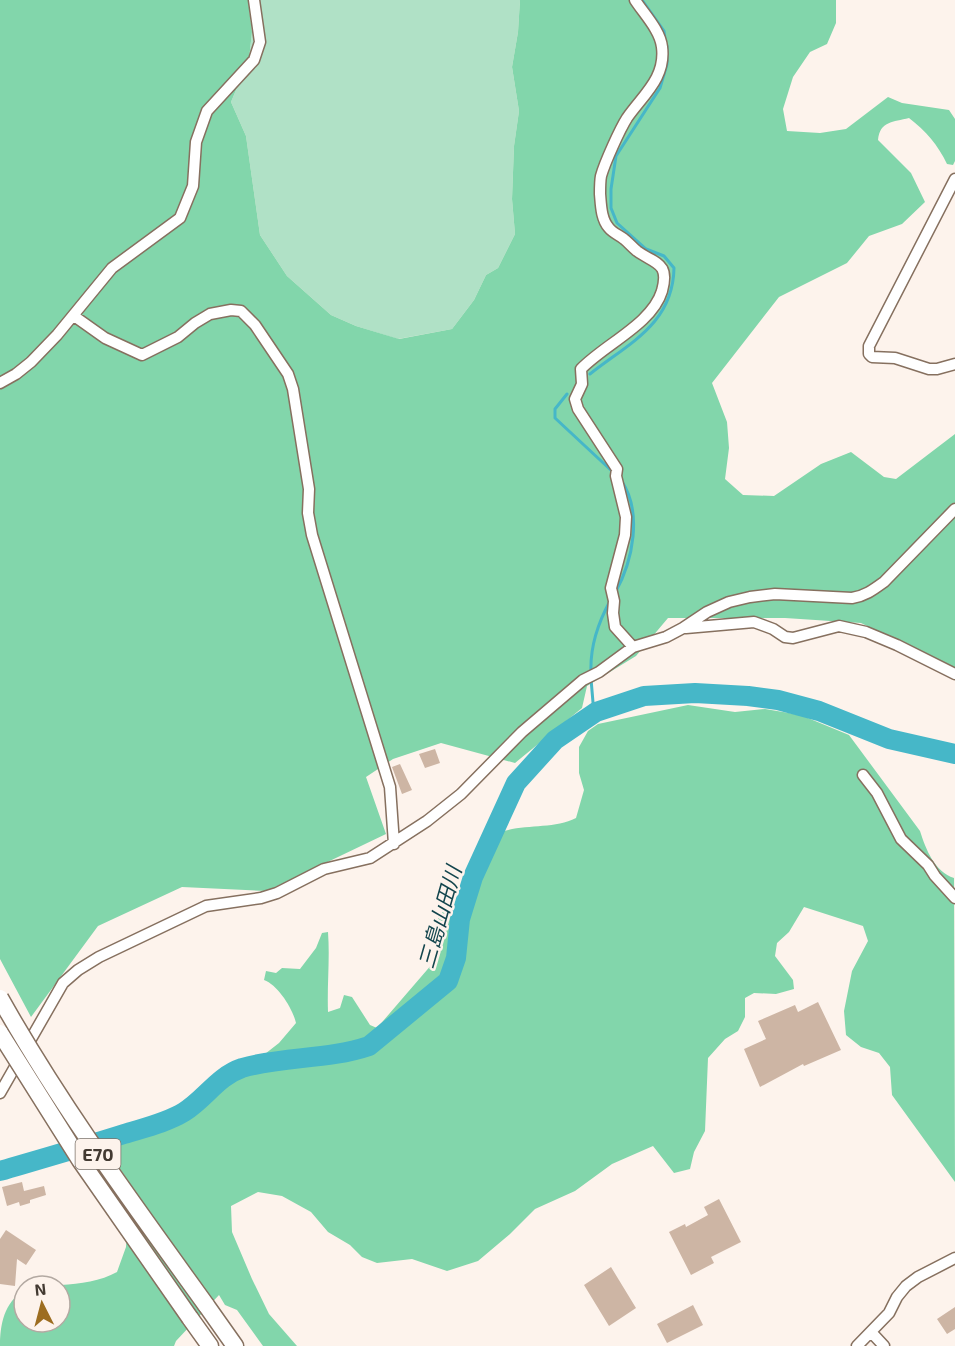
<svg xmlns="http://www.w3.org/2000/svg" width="955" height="1346" font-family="'Exo 2','Noto Sans JP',sans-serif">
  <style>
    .green { fill: #b0e1c6 }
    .forest { fill: #82d6ab }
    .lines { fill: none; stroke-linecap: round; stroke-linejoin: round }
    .stream { stroke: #46b7c8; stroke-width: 3 }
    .river { stroke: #46b7c8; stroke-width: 20 }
    .building { fill: #cdb5a4 }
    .minor-casing { stroke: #86705f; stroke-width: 13 }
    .highway-casing { stroke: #86705f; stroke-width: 19 }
    .minor { stroke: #fff; stroke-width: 10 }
    .highway { stroke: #fff; stroke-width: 16 }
    .highway-bridge-casing { stroke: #86705f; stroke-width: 19; stroke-linecap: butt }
    .highway-bridge { stroke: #fff; stroke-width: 16 }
    .labels { text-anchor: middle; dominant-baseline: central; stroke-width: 5; stroke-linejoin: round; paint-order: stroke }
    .shield { fill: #fdf3ec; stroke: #7b726a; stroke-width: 1.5 }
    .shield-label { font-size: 18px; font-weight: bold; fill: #433a32 }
    .water-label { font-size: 21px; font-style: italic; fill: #13454d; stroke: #fdf3ec }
  </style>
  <rect width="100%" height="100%" fill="#fdf3ec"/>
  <path class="green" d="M248 0H520L518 32 512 67 519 111 514 146 512 199 515 234 498 268 486 275 474 300 452 329 398 339 356 326 331 315 287 276 260 235 246 136 231 102 249 59 252 32Z"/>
  <path class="forest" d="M0 0H248L252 32 249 59 231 102 246 136 260 235 287 276 331 315 356 326 399 339 452 329 474 300 486 275 498 268 515 234 512 199 514 146 519 111 512 67 518 32 520 0H836V23L827 44 810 52 793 77 783 109 787 131 820 133 846 129 888 97 902 103 949 110 955 119V161L953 165 947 164C938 145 926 131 909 118 893 122 880 121 878 140L911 173 925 202 902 224 869 236 847 263 779 297 712 383 727 422 729 448 725 479 743 495 774 496 821 464 851 452 884 477 896 479 955 434V669L861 623 785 618H668L636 656 587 686 582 708 515 763 441 743 393 759 366 777 386 834 267 891 182 887 98 926 31 1017 0 959Z
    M688 705 735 712 765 709 789 713 803 716 849 735 920 831C926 850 935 872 954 878L955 1182 892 1095 890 1067 879 1053 861 1047 846 1035 844 1011 852 971 868 941 863 926 804 907 789 932 777 943 775 956 793 980 794 989 776 994 754 993 745 998V1017L738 1031 725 1039 708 1058 705 1131 694 1152 690 1169 674 1173 653 1146 612 1164 575 1191 535 1209 510 1234 478 1261 447 1271 412 1259 377 1263 362 1257 350 1245 328 1232 311 1212 282 1196 258 1192 231 1206 232 1232 252 1279 269 1314 297 1346H263L237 1310 225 1305 219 1295 176 1341 174 1346H0C0 1325 4 1302 24 1291V1322H60V1286H34C47 1280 49 1285 61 1285 80 1284 101 1281 117 1272L126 1247 129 1182 114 1160 112 1147 123 1142 137 1140 159 1124 219 1090 279 1043 296 1023C293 1009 278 985 264 980L266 971 276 973 282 968 300 969 316 948 322 933 328 932C330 959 327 985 328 1012L340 1008 344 995 352 997 370 1025 377 1028 439 956 438 917 481 871 499 833C523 823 553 830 576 818L584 790 579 773V747L588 731 598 724Z"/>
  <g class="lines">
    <path class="stream" d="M642 0 664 31 665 39
      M590 374C629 343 673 324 674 268L664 256 646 249 617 223 611 208V189L616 156 660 88 667 64V46
      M567 394 555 409V418L614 473
      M615 593C633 561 643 512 621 480
      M591 672C590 648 598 623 610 601
      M591 679 594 714"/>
    <path class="river" d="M0 1171C41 1159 83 1147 124 1134 143 1128 166 1123 184 1112 205 1099 218 1076 242 1068 283 1056 328 1060 369 1046L448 981 456 958 460 919 473 877 516 783 555 740 596 712 644 696 695 693 748 696 778 700 819 711 889 739 955 754"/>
  </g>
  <path class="building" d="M435 749 440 763 425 768 419 754Z
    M400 764 412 790 402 794 392 767Z
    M818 1002 841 1050 804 1066 803 1064 760 1087 744 1049 766 1039 758 1021 795 1005 798 1012Z
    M22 1182 24 1191 44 1186 46 1195 30 1200V1203L20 1206 19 1202 7 1206 2 1187Z
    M719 1199 741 1242 711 1257 714 1263 691 1275 669 1232 685 1224 686 1227 708 1215 704 1207Z
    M6 1230 36 1250 26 1265 17 1259 15 1286 0 1284V1239Z
    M611 1267 636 1308 609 1326 584 1285Z
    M693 1305 703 1325 667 1343 657 1324Z
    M955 1307V1329L947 1334 937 1319Z"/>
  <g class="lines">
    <g class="minor-casing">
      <path id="minor" d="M955 179 869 346V354L872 357 895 358 929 369H937L955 364
        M74 316 105 338 142 355 178 337 195 323 210 314 231 310 241 311 255 325 288 374 293 389 309 489 308 513 312 535 390 787 394 844
        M0 383 16 374 31 362 57 335 112 268 180 218 193 186 196 142 207 111 254 60 260 42 254 0
        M686 628 754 622 773 629 785 637 793 638 839 626 866 632 897 645 955 674
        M633 647 615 627 613 613 614 601 611 588 625 535 626 517 616 476 617 469 578 409 575 399 582 384 581 369C605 344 652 324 662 291 670 262 655 264 637 251 632 247 628 242 624 239 619 235 613 233 609 228 601 219 601 205 600 194 600 188 600 181 601 176 605 162 620 129 627 118 643 95 666 78 662 47 660 30 644 14 635 0
        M863 775 877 793 901 839 928 865 935 876 955 898
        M0 1093 63 983 78 970 99 957 206 906 261 898 277 893 324 869 370 858 427 821 461 794 522 732 583 680 599 672 633 647 666 637 683 628 707 612 729 602 750 597 775 594 852 598C865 596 873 590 884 582L955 509
        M871 1332 884 1346
        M857 1346 889 1313 897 1297 906 1286 918 1277 955 1258"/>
    </g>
    <g class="highway-casing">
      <path id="highway" d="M206 1305 235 1346
        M190 1318 210 1346"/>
    </g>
    <use href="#minor" class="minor"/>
    <use href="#highway" class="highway"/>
    <g class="highway-bridge-casing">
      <path id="highway-bridge" d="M0 998C60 1105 134 1205 206 1305
        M0 1033 80 1160 190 1318"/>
    </g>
    <use href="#highway-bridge" class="highway-bridge"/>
  </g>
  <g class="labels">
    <rect class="shield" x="75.5" y="1139" width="45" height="30" rx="4.5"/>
    <g class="shield-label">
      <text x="98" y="1154">E70</text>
    </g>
    <g class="water-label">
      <text transform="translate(439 917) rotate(-74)">三島山田川</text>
    </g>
  </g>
  <g transform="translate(42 1304) rotate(354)"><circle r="28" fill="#fdf3ec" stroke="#b3a9a2" stroke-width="1.5"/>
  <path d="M0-4.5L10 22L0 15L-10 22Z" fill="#9d6d20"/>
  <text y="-9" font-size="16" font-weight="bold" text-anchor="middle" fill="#433a32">N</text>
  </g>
</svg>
